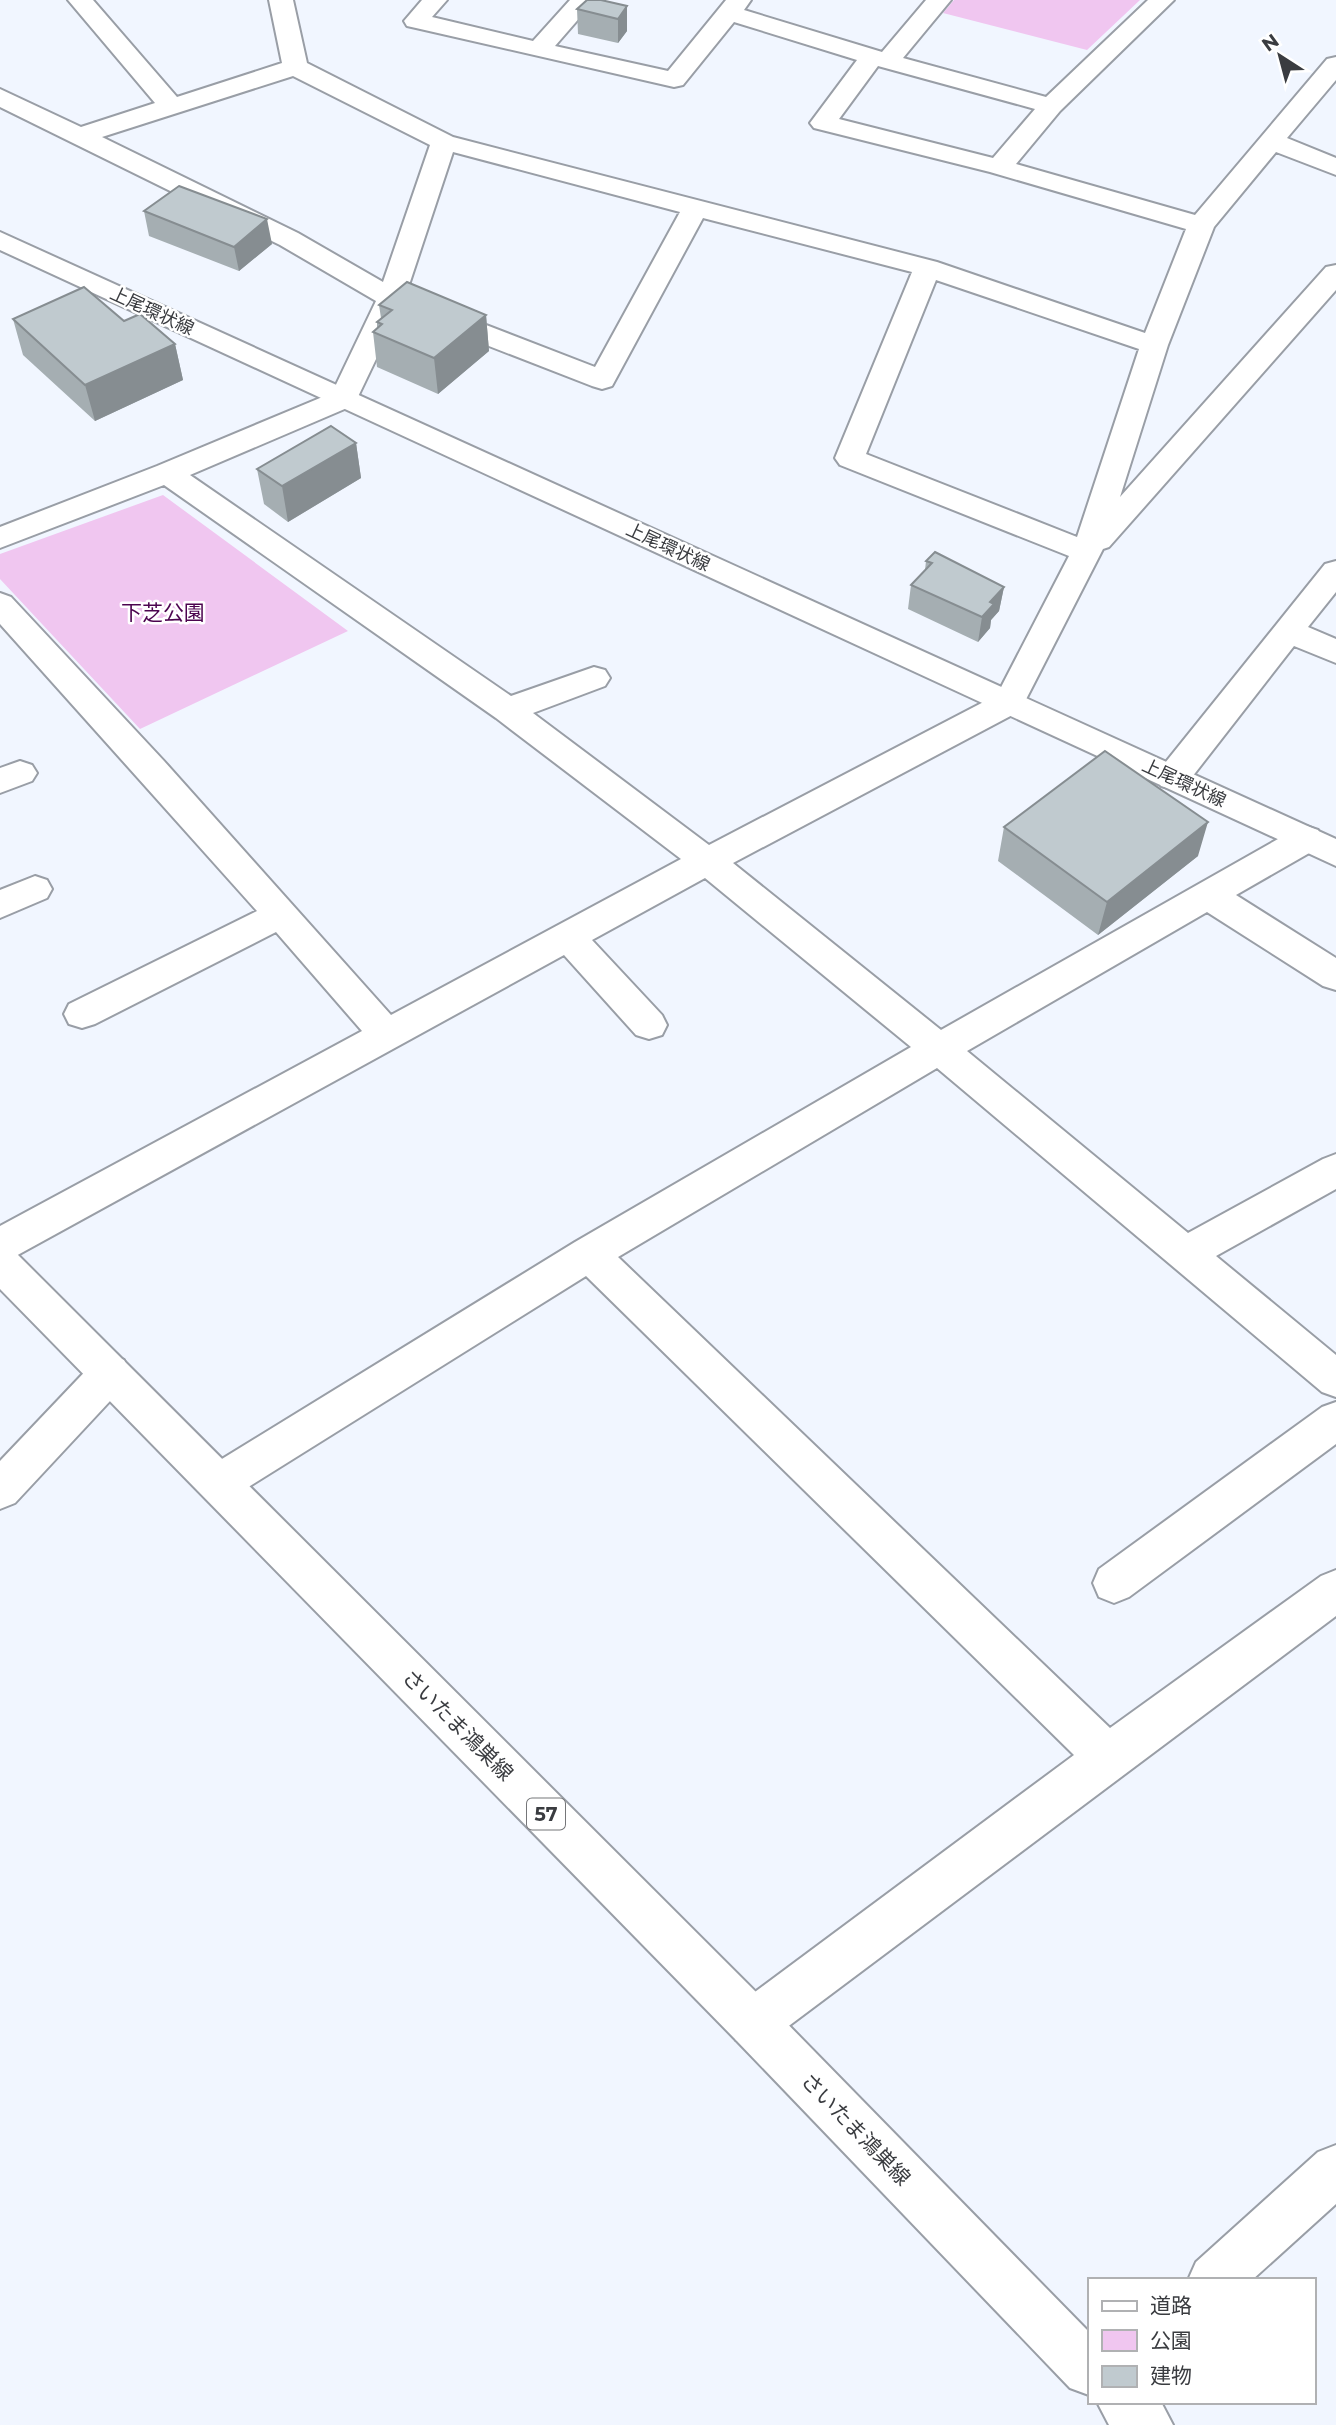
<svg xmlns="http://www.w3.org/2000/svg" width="1336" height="2425" font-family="Montserrat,'Noto Sans JP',sans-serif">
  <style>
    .green { fill: #f0c6f0 }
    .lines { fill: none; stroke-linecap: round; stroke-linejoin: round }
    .minor-casing { stroke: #999ea6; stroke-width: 4 }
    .major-casing { stroke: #999ea6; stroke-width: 4 }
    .minor { fill: #fff; fill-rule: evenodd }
    .major { fill: #fff; fill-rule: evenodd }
    .wall { fill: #a5aeb2 }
    .shaded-wall { fill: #868d91 }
    .building { fill: #c0cacf; stroke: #868d91; stroke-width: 2 }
    .labels { text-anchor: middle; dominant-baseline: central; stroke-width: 5; stroke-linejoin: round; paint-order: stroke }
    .far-street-label { font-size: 18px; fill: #3a3c40; stroke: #fff }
    .shield { fill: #fff; stroke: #757679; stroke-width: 2 }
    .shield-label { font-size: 19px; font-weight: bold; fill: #3a3c40 }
    .park-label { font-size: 21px; fill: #4c044f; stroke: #fff }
    .street-label { font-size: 21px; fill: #3a3c40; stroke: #fff }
  </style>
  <rect width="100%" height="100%" fill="#f1f6ff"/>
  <path class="green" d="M954 0H1140L1087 50 943 13Z
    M163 495 348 631 140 729 0 579V554Z"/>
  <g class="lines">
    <g class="minor-casing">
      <path id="minor" d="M68 0H93L177 97 282 63 269 0H293L307 63 453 137 937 262 1145 333 1186 229 990 172 814 128 810 123 857 60 734 22 683 85 674 87 416 28 407 26 404 21 422 0H447L432 17 533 41 570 0H595L555 46 668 71 726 0H751L744 10 882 52 926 0H951L903 58 1046 97 1148 0H1174L1060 111 1016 164 1195 215 1327 59 1336 57V80L1287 138 1336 158V175L1276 152 1214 227 1168 345 1120 497 1326 267 1336 265V290L1109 547 1103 549 1020 711 733 863 941 1030 1294 830 1306 826 1318 830 1323 839 1318 848 1236 895 1336 958V990L1323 986 1207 912 967 1051 1188 1233 1323 1159 1336 1154V1189L1216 1256 1336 1355V1397L1322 1392 937 1068 618 1257 1110 1728 1321 1576 1336 1570V1616L770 2040 753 2047 736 2040 729 2023 736 2006 1074 1755 586 1276 234 1496 219 1502 204 1496 198 1483 204 1470 575 1242 911 1047 705 878 592 940 662 1015 667 1025 662 1035 649 1039 636 1035 564 955 14 1257 0 1261V1226L362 1031 276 932 95 1024 82 1028 69 1024 64 1014 69 1004 257 911 0 624V593L11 597 164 761 391 1015 681 859 496 718 164 485 0 548V527L157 466 332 393 376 301 280 245 0 107V89L81 127 155 103ZM878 66 1035 109 993 158 839 119ZM293 76 430 145 383 282 298 233 102 137ZM453 152 680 212 595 367 406 294ZM703 218 912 272 835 458 840 465 1069 556 997 695 709 845 533 713 605 686 610 678 605 670 594 667 511 696 190 475 354 405 399 311 592 386 602 389 612 386ZM936 280 1139 349 1077 537 866 454Z
        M1336 561V592L1308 627 1336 639V663L1294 646 1185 786 1173 789 1161 786 1156 777 1161 768 1325 564Z
        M20 761 32 765 37 773 32 781 0 793V768Z
        M35 876 47 880 52 889 47 898 0 918V890Z
        M110 1355 124 1360 130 1373 124 1386 15 1503 0 1509V1461L96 1360Z
        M1336 1402V1444L1129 1597 1114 1603 1099 1597 1093 1583 1099 1569 1322 1407Z
        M1336 2145V2204L1252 2280H1188L1196 2262 1318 2152Z"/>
    </g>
    <g class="major-casing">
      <path id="major" d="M0 232 1336 839V866L0 250Z
        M0 1246 14 1251 770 2006 1089 2332V2395L1070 2388 736 2040 0 1289Z
        M1097 2402H1161L1173 2425H1109Z"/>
    </g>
    <use href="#minor" class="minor"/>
    <use href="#major" class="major"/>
  </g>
  <path class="wall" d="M627 6V31L618 43 578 34 577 9Z
    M144 211 272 244 239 271 149 236Z
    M379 305 486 315 489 351 438 394 377 367 373 332 377 328V322L381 318Z
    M13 319 124 321 175 344 183 380 95 421 23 355Z
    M356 443 361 478 288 522 264 504 257 469Z
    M926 561 1004 587 999 611 991 620 990 628 978 642 908 609 911 585 925 570Z
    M1004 827 1198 856 1098 935 998 861Z"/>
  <path class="shaded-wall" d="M627 6V31L618 43V19Z
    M267 219 272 244 239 271 234 247Z
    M486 315 489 351 438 394 434 358Z
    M175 344 183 380 95 421 85 385Z
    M356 443 361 478 288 522 282 486Z
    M1004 587 999 611 991 620 990 628 978 642 982 617 990 602Z
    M1208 822 1198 856 1098 935 1107 902Z"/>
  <path class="building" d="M587 0H601L627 6 618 19 577 9Z
    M179 186 267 219 234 247 144 211Z
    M407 282 486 315 434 358 373 332 382 324 377 322 392 310 379 305Z
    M84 287 124 321 140 314 175 344 85 385 13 319Z
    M331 426 356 443 282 486 257 469Z
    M935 552 1004 587 990 602 994 604 982 617 911 585 932 563 926 561Z
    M1105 751 1208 822 1107 902 1004 827Z"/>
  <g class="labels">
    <g class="far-street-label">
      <text transform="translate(152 311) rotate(25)">上尾環状線</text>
      <text transform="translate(668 547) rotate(25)">上尾環状線</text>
      <text transform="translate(1184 783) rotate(25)">上尾環状線</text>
    </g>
    <rect class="shield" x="527" y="1798.5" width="38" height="31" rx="5"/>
    <g class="shield-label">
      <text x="546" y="1814">57</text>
    </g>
    <g class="park-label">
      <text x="163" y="612">下芝公園</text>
    </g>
    <g class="street-label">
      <text transform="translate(458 1725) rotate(45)">さいたま鴻巣線</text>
      <text transform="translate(856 2129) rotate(46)">さいたま鴻巣線</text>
    </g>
  </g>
  <rect x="1088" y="2278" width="228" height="126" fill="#ffffff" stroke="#b0b1b3" stroke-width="2"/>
  <rect x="1102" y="2301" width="35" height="10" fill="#ffffff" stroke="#b0b1b3" stroke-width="2"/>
  <text x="1150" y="2313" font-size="21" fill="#3a3c40">道路</text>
  <rect x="1102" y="2330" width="35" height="21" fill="#f0c6f0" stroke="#b0b1b3" stroke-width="2"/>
  <text x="1150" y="2348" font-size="21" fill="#3a3c40">公園</text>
  <rect x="1102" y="2366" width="35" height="21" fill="#c0cacf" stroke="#b0b1b3" stroke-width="2"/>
  <text x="1150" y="2383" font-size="21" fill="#3a3c40">建物</text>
  <g transform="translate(1280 56) rotate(324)" stroke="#ffffff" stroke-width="5" paint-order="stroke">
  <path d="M0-5L12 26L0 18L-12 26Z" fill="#3a3c40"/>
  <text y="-10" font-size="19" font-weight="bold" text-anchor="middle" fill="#3a3c40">N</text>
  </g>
</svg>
